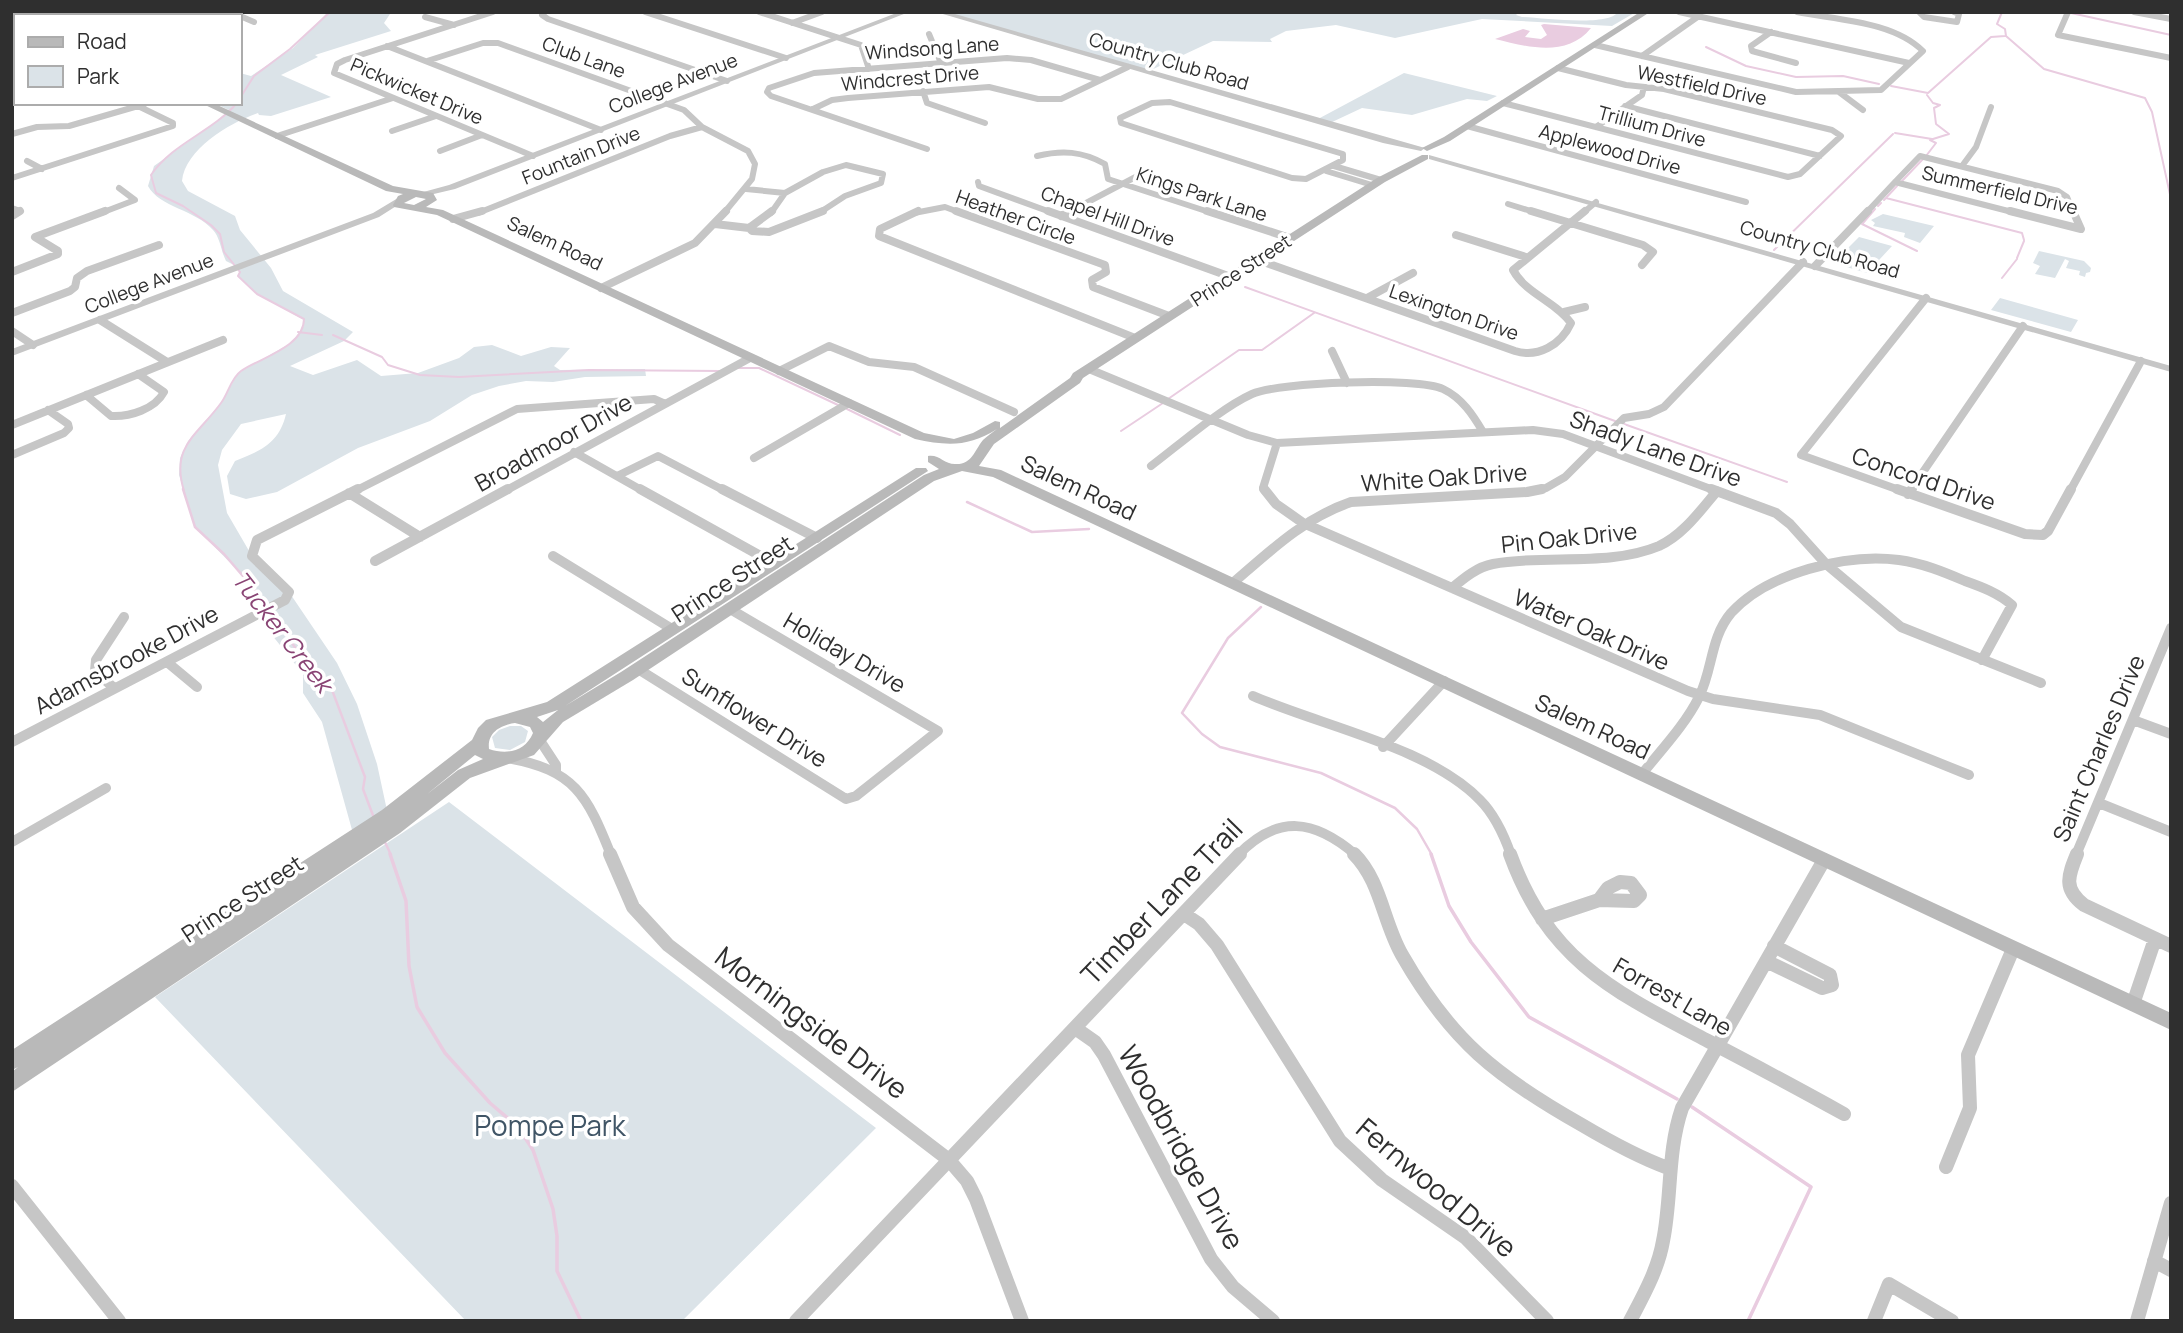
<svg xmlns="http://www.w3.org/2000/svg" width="2183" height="1333" font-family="Manrope,sans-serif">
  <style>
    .green { fill: #dbe3e8 }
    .water { fill: #e9cce0 }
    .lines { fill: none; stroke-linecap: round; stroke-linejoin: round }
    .stream-far2 { stroke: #e9cce0; stroke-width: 2 }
    .stream-far1 { stroke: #e9cce0; stroke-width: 2.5 }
    .stream { stroke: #e9cce0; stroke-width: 3.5 }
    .minor-far3 { stroke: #c6c6c6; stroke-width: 6 }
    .minor-far2 { stroke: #c6c6c6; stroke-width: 8 }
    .minor-far1 { stroke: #c6c6c6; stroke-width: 10 }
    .minor { stroke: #c6c6c6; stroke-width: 14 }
    .tertiary { fill: #c6c6c6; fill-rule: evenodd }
    .secondary { fill: #b9b9b9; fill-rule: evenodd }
    .labels { text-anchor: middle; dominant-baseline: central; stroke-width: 7; stroke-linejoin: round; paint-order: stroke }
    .far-street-label { font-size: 19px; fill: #2f2f2f; stroke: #fff }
    .street-label { font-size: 23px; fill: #2f2f2f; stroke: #fff }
    .water-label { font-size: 24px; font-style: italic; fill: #894474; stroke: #fff }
    .near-street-label { font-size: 28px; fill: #2f2f2f; stroke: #fff }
    .near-park-label { font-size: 28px; fill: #405566; stroke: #fff }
  </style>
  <rect width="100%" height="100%" fill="#fff"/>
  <path class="green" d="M328 12H395L390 14 384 23 391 31 315 55 318 57 281 75 331 97 271 116 259 115 258 113C231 122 185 149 182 181L188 191 235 216 240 230 271 268 283 291 353 332 344 341 290 366 313 375 357 360 381 376 418 373 459 358 474 347 492 345 521 356 551 347 570 348 554 366 560 370 645 369 646 376 585 377 553 382 526 381 499 386 472 395 430 421 358 448 277 492 246 499 230 494 227 476 235 461C260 451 279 444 286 414L241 424 222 450 218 465 227 513 252 556 289 592 337 663 357 704 377 764 388 815 354 837 322 722 303 693V674L256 615 268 608 257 590 195 527 179 475 180 458 188 441 221 403 238 373 291 343 304 326V320L257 294 238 276 240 272 234 265 226 261C221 251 220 237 213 230 196 210 159 207 148 186L154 166 231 111 214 103H240V73L251 76 293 48Z
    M945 12H1519L1516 15 1522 17C1541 18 1608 27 1618 12H1636L1612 26 1482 19 1395 38 1336 25 1286 31 1270 39 1272 42 1213 41 1149 71Z
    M1404 73 1497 96 1487 101 1467 99 1412 115 1362 108 1330 123 1318 119Z
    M1883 214 1934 226 1920 243 1904 237 1905 233 1873 226 1875 223 1871 220Z
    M1859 237 1892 246 1867 273 1833 263Z
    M2039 251 2084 261 2091 268 2090 272 2086 273 2085 277 2079 275 2080 271 2066 268 2069 261 2065 259 2055 278 2035 274 2040 266 2033 263Z
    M2000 298 2078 320 2071 332 1991 310Z
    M510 726H521L528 731 525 742 510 750 495 748 492 737 499 730Z
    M449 802 876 1128 682 1321H466L155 997Z"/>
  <path class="water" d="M1544 24 1591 28C1567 58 1527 47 1495 39L1523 29 1530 31 1525 37 1541 39 1547 35 1541 25Z"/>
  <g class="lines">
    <path class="stream-far2" d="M2002 12 1997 24 2005 29 2006 36 2044 69 2145 98 2152 112 2171 199
      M2071 13 2171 35
      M1706 47 1746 66 1796 77 1843 76 1879 84
      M1891 86 1928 93 1991 37 2005 36
      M1927 95 1933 103 1940 105 1934 108 1936 124 1949 134 1933 139
      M240 98 254 76 290 49 330 12
      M1895 133 1932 139
      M1926 156 1936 143 1930 140
      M1902 181 1923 159
      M1886 198 2022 233 2024 240
      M1884 200 1897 186
      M1878 206 1881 203
      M1863 223 1875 209
      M1862 224 1917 251
      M1774 250 1893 134
      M2017 258 2024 241
      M2002 278 2017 259
      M1245 287 1615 421
      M298 332 322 335
      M333 335 382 357 388 365 420 375 459 377 589 370 721 371
      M737 368H759L838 405
      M1168 399 1239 350H1262L1314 313
      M847 409 900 435
      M1624 424 1787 482
      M1121 431 1163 403
      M184 491C170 446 198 435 221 403 228 394 231 378 241 371 260 358 304 347 304 319L257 294 238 276 240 272 224 252 220 234 211 225 183 206 156 193 151 175C173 143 212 132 237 103"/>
    <path class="stream-far1" d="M183 489 195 527 224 554 267 604
      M967 502 1032 532 1089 529
      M1261 607 1228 638 1182 713 1202 734 1220 747 1321 773 1395 808 1417 829 1432 855
      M270 610 298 652 329 682 365 777 363 789 374 818
      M384 840 391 855"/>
    <path class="stream" d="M390 854 406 901 409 966 417 1007 445 1053 490 1103 518 1127 533 1150 553 1209 557 1236V1271L581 1321
      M1431 854 1449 906 1471 942 1529 1017 1677 1099
      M1692 1107 1811 1187 1748 1321"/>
    <path class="minor-far3" d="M493 12 345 60 337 64 334 73 533 156
      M545 12 542 15 548 19 727 81
      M645 12 786 58
      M759 12 861 45 869 69
      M1679 12 1909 63
      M1919 12 1924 17 1957 22 1959 14 1954 12
      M2068 12 2058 35 2171 58
      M2134 12 2171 19
      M16 14 24 12
      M99 16 112 12
      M198 16 211 12
      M240 16 254 22
      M425 17 454 25
      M792 23 822 12
      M1771 32 1751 46 1752 51 1796 63
      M929 34 941 63
      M1595 45 1796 92 1881 90 1923 51C1893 21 1837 20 1797 12
      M387 46 601 130
      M12 54 16 53
      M1642 56 1699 16
      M427 61 483 43H498L684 110 702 127 748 151 755 164 752 179 724 213
      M12 87 16 86
      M923 91 927 103 985 123
      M1839 92 1863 110
      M1170 102 1343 154V160L1306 179 1292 178 1121 123 1120 118 1152 103Z
      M1503 103 1788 177 1800 174 1841 136 1832 130 1664 89 1626 85 1558 68
      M1625 106 1820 156
      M813 109 832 100 848 98 989 87 1038 99H1061L1128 67
      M1467 126 1746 202
      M1596 127 1642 95 1644 87
      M392 131 436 116
      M12 134 37 127 69 126 145 104
      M277 136 393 98
      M927 149 771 96 767 92 769 88 814 73 1007 58 1031 60 1100 80
      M440 151 482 135
      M1037 156C1062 150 1082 151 1105 164L1108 179 1212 213
      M27 161 42 169
      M1334 166 1381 180
      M1962 166 1976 147 1991 107
      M1326 171 1372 185
      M12 178 173 126V123L138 106
      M978 182 979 186 1053 213
      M1895 182 2016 213
      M1895 182 1920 156 2058 191 2067 197 2074 213
      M746 189 785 193
      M785 193 823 172 846 165 883 174 881 183 845 196 819 213
      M1508 204 1537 213
      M12 208 20 211 17 213
      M101 213 135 200 119 188
      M478 213 670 136 702 127
      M771 213 785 193
      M914 213 945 207 961 213
      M1067 213 1145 172
      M1583 213 1596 202
      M1866 213 1895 182"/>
    <path class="minor-far2" d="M772 211 749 228 752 231 769 232 823 211
      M918 211 880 229 879 236 1135 338
      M956 211 1105 265 1106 272 1092 280 1093 287 1169 316
      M1048 211 1231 277
      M1207 211 1290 238
      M1531 211 1643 245 1653 252 1642 265
      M2010 211 2081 229 2073 211
      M12 216 20 211
      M1061 216 1071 211
      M453 219 482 211
      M715 224 749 228
      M1456 235 1526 257
      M1258 260 1515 351C1538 358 1561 345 1571 323 1555 301 1526 294 1513 270L1585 211
      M1815 266 1868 211
      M12 272 58 254V251L35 237 105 211
      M601 288 695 243 726 211
      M1367 298 1413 273
      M1564 312 1585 307
      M12 313 70 291 75 287 77 278 87 271 159 245
      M100 320 167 362
      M12 331 33 345
      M1332 351 1347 383
      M1089 369 1248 435 1277 443 1533 430 1563 434 1716 491
      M779 371 829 346 869 362 914 367 1014 412
      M86 395 111 416C130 417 155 409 164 392L138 374
      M12 425 223 340
      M574 452 643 491
      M12 455 64 433 69 428 68 424 48 410
      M754 458 849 403
      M1151 466C1179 445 1221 408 1252 394 1278 382 1418 377 1443 389 1462 398 1473 415 1483 432
      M617 476 658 456 725 491
      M355 491 517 409 654 399 663 403
      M505 491 750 358
      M1265 491 1263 488 1277 443
      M1534 491 1546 488 1565 477 1624 418 1649 414 1664 407 1803 262
      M1902 491 1801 455 1926 298
      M1910 491 2023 326
      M2070 491 2141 361"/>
    <path class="minor-far1" d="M640 489 775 564
      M722 489 817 538
      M1264 489 1276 504 1303 523 1688 691 1713 699 1820 715 1969 775
      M1711 489 1776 513 1790 524 1826 564 1901 627 2041 683
      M1897 489 2025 534 2043 535 2048 531 2071 489
      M349 493 420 537
      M1908 494 1912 489
      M553 556 672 629
      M375 561 508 489
      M1233 583C1270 551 1304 518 1351 502L1527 492 1542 489
      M1452 588C1464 578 1477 567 1493 564 1546 554 1609 567 1659 546 1683 535 1700 511 1717 491
      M167 662 197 687
      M638 669 846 799 856 796 938 731 730 609
      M114 688 95 671 96 660 124 617
      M1253 696C1321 726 1429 747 1480 800 1495 815 1504 835 1511 855
      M2133 720 2171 734
      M539 739 556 765V771
      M12 742 285 600 289 592 252 556 257 540 358 489
      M1383 747 1444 681
      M507 758C575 770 587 795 611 855
      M1642 774C1662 749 1685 725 1699 697 1713 669 1710 638 1731 613 1767 573 1847 553 1899 560 1922 563 1944 572 1965 581 1982 587 1998 593 2012 605L1982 660
      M2099 803 2171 832
      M12 842 106 788
      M1238 855C1278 814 1314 819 1356 855
      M2076 855 2171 628"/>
    <path class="minor" d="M610 854 633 907 668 945 949 1160 967 1181 976 1199 1022 1321
      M1354 854C1381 881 1383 922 1402 955 1451 1041 1497 1077 1582 1125 1609 1141 1638 1157 1668 1168
      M1510 854C1549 961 1613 991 1708 1041 1754 1065 1799 1089 1844 1114
      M2077 854C2068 876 2063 889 2084 905L2171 946
      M1620 882 1631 883 1640 895 1634 901 1599 900 1608 888Z
      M1184 914 1199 924 1217 945 1340 1141 1382 1180 1466 1238 1547 1321
      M1542 919 1599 900
      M1766 961 1822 988 1832 985 1830 975 1774 946
      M2133 1004 2155 939
      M1075 1028 1095 1042 1104 1055 1211 1259 1233 1287 1273 1321
      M1946 1167 1970 1108 1968 1055 2013 949
      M12 1186 119 1321
      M2154 1261 2171 1270
      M796 1321 1240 854
      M1630 1321C1643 1296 1658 1270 1663 1241 1672 1197 1667 1152 1682 1108L1824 860
      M1874 1321 1889 1284 1952 1321
      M2137 1321 2171 1203"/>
    <path class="tertiary" d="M899 12H909L455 189 421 197 416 194 449 185Z
      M936 12H948L1425 148 1421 151 1383 143Z
      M1429 155 2171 366V372L1429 159Z
      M398 198 403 201 401 203 379 217 12 356V349L373 213Z"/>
    <path class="secondary" d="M12 12 23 16H12Z
      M1640 12H1650L1450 141 1427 151 1422 148 1444 137Z
      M201 103H213L393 186 433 193 437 200 426 207 443 210 924 433 954 439 973 433 995 421 1000 422V428L1070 378 1073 373 1377 178 1422 155H1428V159L1385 182 1083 378 1080 383 994 444 979 466 1001 470 2171 1013V1030L993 477 962 471 934 481 633 680 563 722 534 755 470 778 400 833 12 1092V1072L18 1067 12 1070V1050L382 810 472 740 478 728 486 720 547 702 916 468H926L928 471 565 706 621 672 924 475 939 469 928 462V456C939 454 944 464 955 464 972 465 974 451 983 440 987 436 992 433 997 429 969 447 947 446 915 439L437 215 394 207 393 205 398 196 403 194 386 191ZM416 197 426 199 414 205 404 203ZM558 710 543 722 537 717ZM515 723 530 727 533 733C525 752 506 755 489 749 487 732 501 725 515 723ZM475 755 483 759 458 770 426 795Z"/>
  </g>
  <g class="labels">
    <g class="far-street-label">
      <text transform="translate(932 48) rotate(-4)">Windsong Lane</text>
      <text transform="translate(584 57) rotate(20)">Club Lane</text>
      <text transform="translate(1169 61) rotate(16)">Country Club Road</text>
      <text transform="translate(910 78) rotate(-5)">Windcrest Drive</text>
      <text transform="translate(673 83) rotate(-21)">College Avenue</text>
      <text transform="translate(1702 85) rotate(12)">Westfield Drive</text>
      <text transform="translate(417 91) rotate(23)">Pickwicket Drive</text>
      <text transform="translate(1652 126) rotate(15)">Trillium Drive</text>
      <text transform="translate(1610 149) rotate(15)">Applewood Drive</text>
      <text transform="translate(581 155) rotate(-22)">Fountain Drive</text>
      <text transform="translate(2000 190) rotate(13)">Summerfield Drive</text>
      <text transform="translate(1202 194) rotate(18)">Kings Park Lane</text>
      <text transform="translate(1108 216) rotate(20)">Chapel Hill Drive</text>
      <text transform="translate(1016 217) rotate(20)">Heather Circle</text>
      <text transform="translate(555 243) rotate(25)">Salem Road</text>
      <text transform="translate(1820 249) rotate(16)">Country Club Road</text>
      <text transform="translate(1241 270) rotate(-33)">Prince Street</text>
      <text transform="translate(149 283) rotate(-21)">College Avenue</text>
      <text transform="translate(1454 312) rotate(19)">Lexington Drive</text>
    </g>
    <g class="street-label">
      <text transform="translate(553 442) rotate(-29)">Broadmoor Drive</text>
      <text transform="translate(1656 448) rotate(20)">Shady Lane Drive</text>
      <text transform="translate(1444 477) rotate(-4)">White Oak Drive</text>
      <text transform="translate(1924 478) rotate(19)">Concord Drive</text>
      <text transform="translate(1079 487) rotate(25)">Salem Road</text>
      <text transform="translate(1569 537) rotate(-6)">Pin Oak Drive</text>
      <text transform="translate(732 578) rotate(-33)">Prince Street</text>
      <text transform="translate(1592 629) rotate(24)">Water Oak Drive</text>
      <text transform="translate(845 652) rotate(30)">Holiday Drive</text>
      <text transform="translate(126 659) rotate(-28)">Adamsbrooke Drive</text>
      <text transform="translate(755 717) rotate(32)">Sunflower Drive</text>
      <text transform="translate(1593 726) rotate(25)">Salem Road</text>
      <text transform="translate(2098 748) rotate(-67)">Saint Charles Drive</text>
      <text transform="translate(242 898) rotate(-33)">Prince Street</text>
      <text transform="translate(1673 996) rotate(30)">Forrest Lane</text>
    </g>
    <g class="water-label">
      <text transform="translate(283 631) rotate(52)">Tucker Creek</text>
    </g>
    <g class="near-street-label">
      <text transform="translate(1161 901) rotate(-46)">Timber Lane Trail</text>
      <text transform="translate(812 1022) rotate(37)">Morningside Drive</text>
      <text transform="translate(1182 1147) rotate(61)">Woodbridge Drive</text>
      <text transform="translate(1437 1187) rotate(40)">Fernwood Drive</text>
    </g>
    <g class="near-park-label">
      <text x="550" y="1125">Pompe Park</text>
    </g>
  </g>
  <rect width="2183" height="1333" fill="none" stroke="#2f2f2f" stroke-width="28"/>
  <rect x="14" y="14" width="228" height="91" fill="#ffffff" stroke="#acacac" stroke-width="2"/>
  <rect x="28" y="37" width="35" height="10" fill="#b9b9b9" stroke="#acacac" stroke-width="2"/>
  <text x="77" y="49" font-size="21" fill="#2f2f2f">Road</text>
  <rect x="28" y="66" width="35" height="21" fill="#dbe3e8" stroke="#acacac" stroke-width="2"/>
  <text x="77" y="84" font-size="21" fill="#2f2f2f">Park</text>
</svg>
